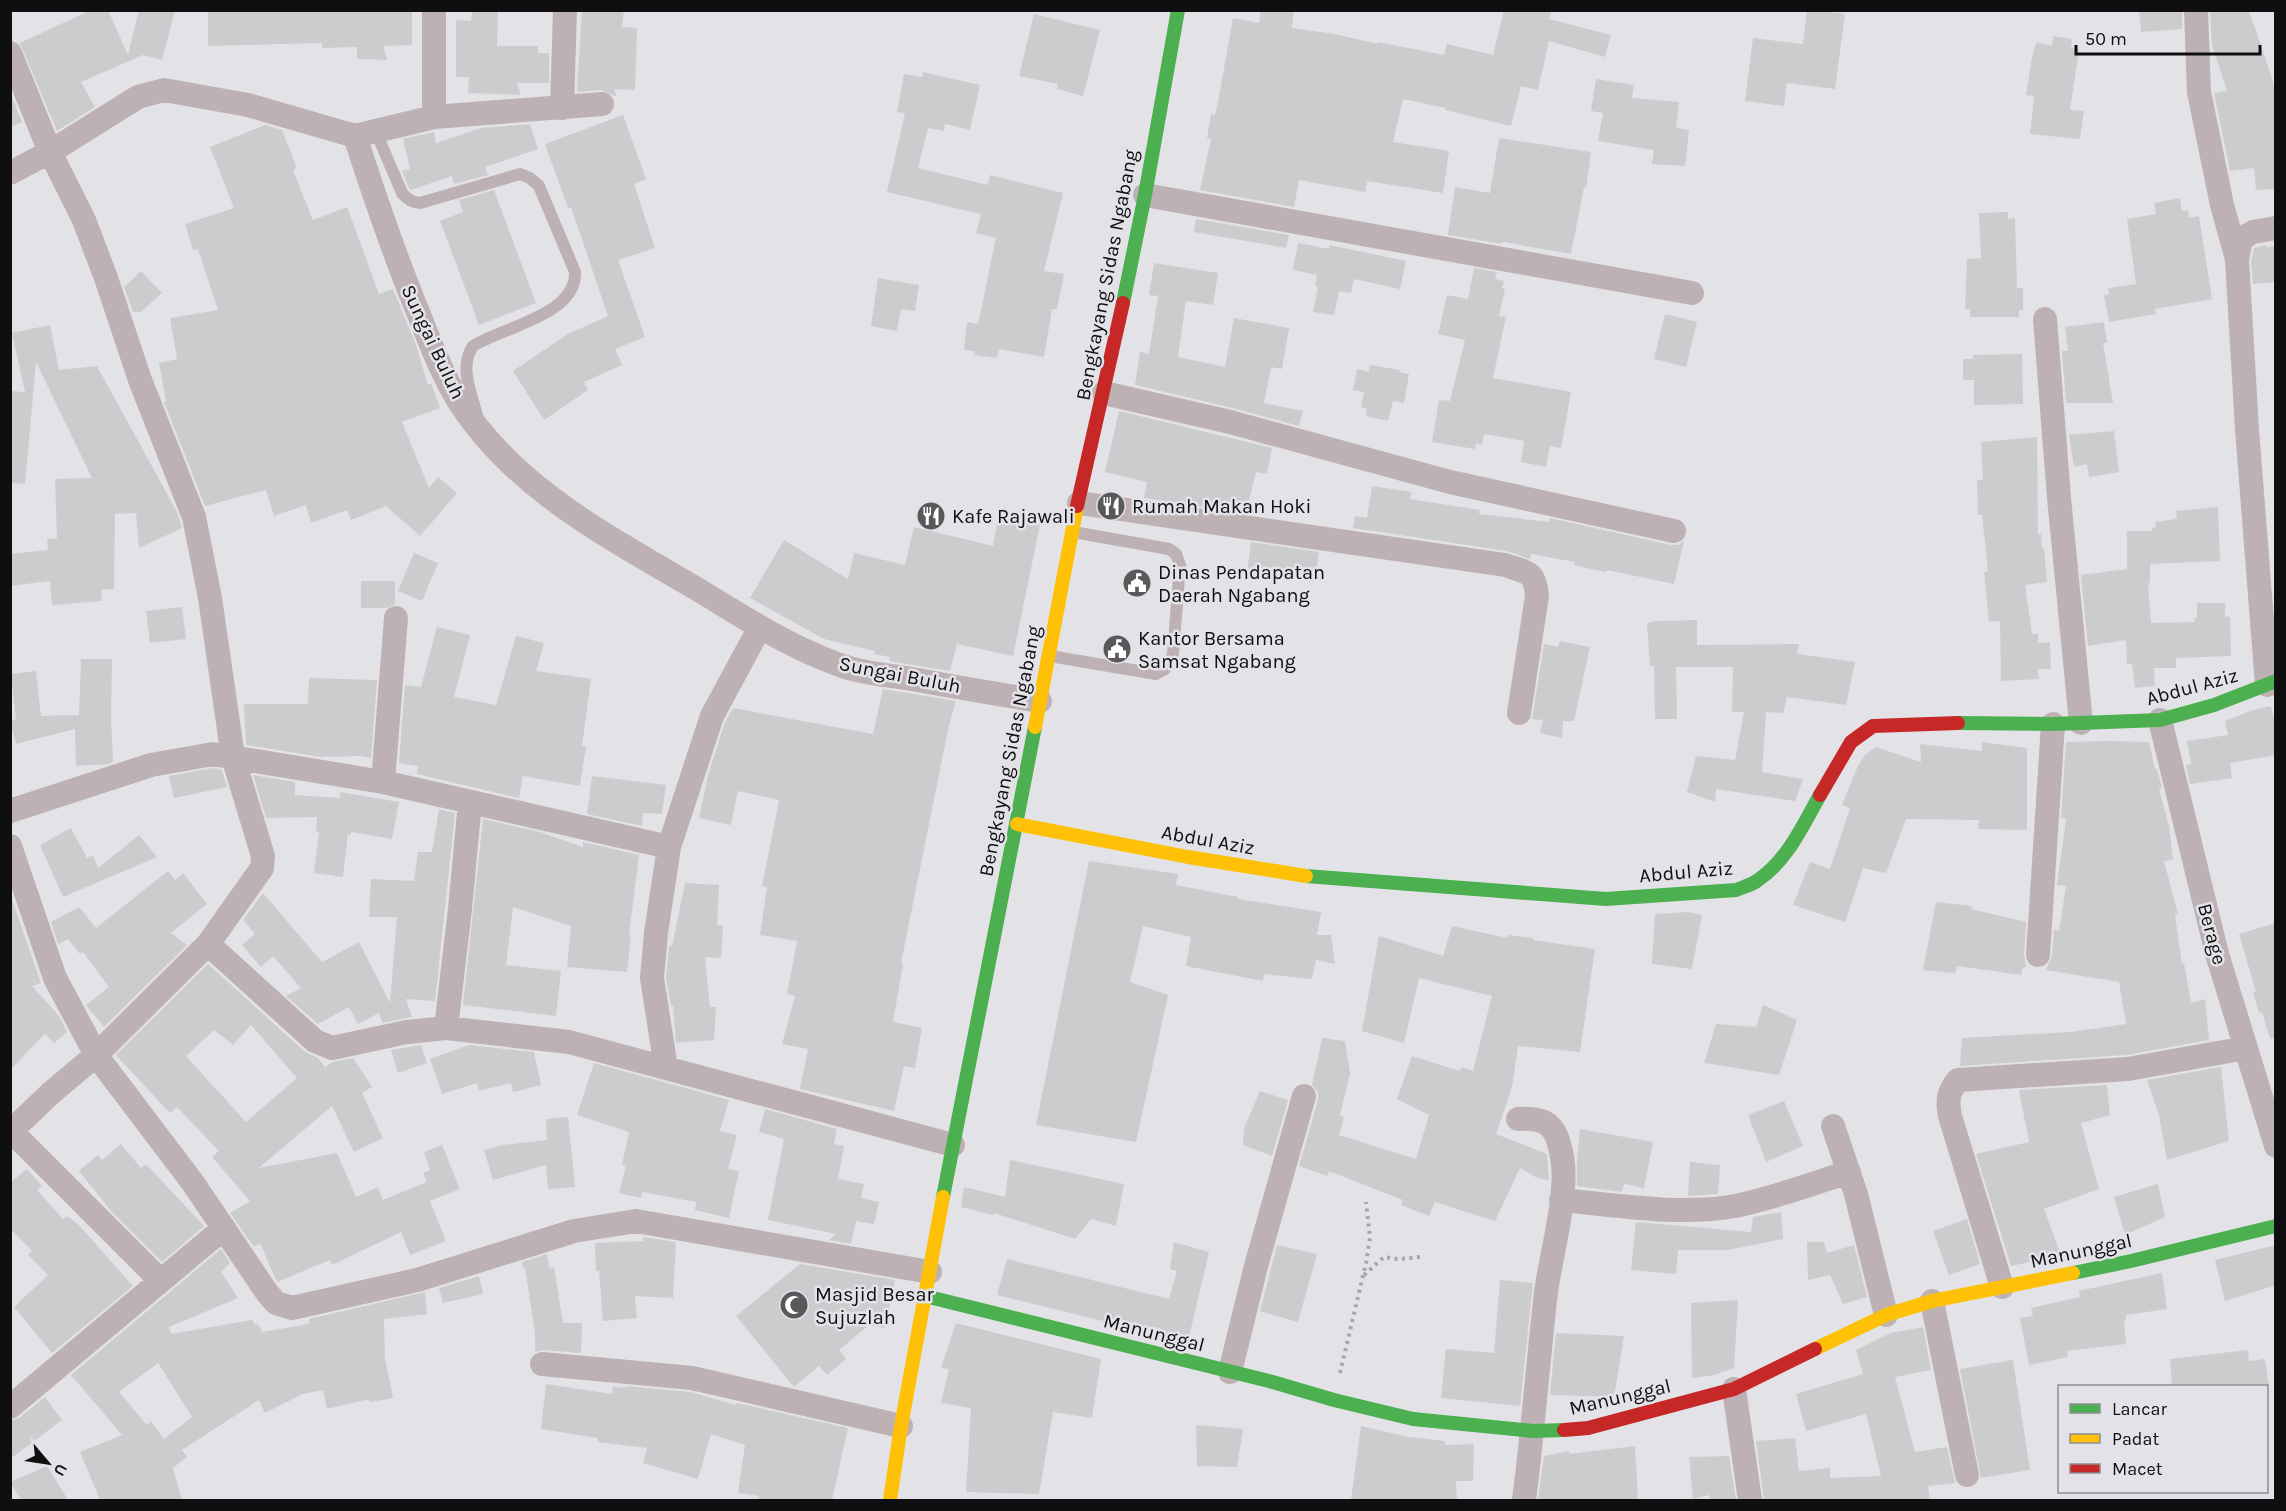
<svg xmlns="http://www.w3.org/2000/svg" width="2286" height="1511" font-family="Karla,sans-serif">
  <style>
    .building { fill: #ccccce; fill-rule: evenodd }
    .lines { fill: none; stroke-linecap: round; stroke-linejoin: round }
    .path { stroke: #aba3a6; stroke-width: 4; stroke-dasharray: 3 4.5; stroke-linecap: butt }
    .lane { stroke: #beb1b3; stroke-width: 12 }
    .street { stroke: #beb1b3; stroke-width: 24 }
    .fast { stroke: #4caf50; stroke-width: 14 }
    .slow { stroke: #ffc107; stroke-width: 14 }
    .jam { stroke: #c62828; stroke-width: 14 }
    .labels { text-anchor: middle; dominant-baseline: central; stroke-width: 5; stroke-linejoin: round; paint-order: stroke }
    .street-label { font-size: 20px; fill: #0f0f11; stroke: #e2e2e8 }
    .poi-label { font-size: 20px; fill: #0f0f11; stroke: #e2e2e8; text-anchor: start }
  </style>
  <rect width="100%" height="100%" fill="#e3e3e7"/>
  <path class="building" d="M91 10H108L128 55 139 10H175L162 60 143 55 81 82 95 107 57 131 20 43Z
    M208 10H412V45L383 46 387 60 357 59V47L322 48V43L208 46Z
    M472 10H498L497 46H538V53H549V83H517L521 95 468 93 469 77H456V20L471 21Z
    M582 10H624L622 27 637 28 635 90 614 89 617 97 601 90 577 92Z
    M1261 10H1294L1292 28 1335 34 1378 44V42L1444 55 1447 44 1493 55 1504 10H1552L1549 19 1611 35 1605 57 1549 41 1538 90 1521 86 1511 126 1445 110 1446 108 1403 99 1393 142 1449 151 1443 193 1367 181 1365 192 1299 180 1294 207 1200 190 1211 139 1207 138 1211 114 1215 115 1218 102 1233 18 1259 23Z
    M1807 10 1845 14 1835 89 1787 83 1784 106 1745 101 1753 38 1803 44Z
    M2139 10H2182V29L2141 32Z
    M2210 10H2248L2255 28 2272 78 2276 101V189L2256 190 2254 168 2230 171 2214 93 2227 91 2212 45Z
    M1034 14 1100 30 1083 96 1057 89 1058 84 1019 76Z
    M2053 36 2072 39 2071 48 2079 49 2070 110 2084 111 2080 139 2030 134 2034 96 2026 95 2032 57 2036 43 2052 45Z
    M923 72 980 85 970 130 945 124 944 131 928 128 918 168 988 185 990 175 1063 193 1044 271 1064 274 1057 309H1052L1044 357 999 349 997 358 974 355 975 351 964 350 967 322 978 324 996 238 976 233 981 214 887 192 905 113 897 112 904 74 922 77Z
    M1596 79 1634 85 1632 98 1679 102 1676 128 1689 130 1685 166 1652 164 1654 150 1598 141 1603 113 1591 111Z
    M10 92 22 122 10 127Z
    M623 115 646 179 634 184 655 248 618 260 645 337 615 349 622 365 584 382 588 390 544 420 513 371 568 334 608 316 571 207 568 208 545 144Z
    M530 124 538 149 485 167 488 175 454 184 452 176 411 190 409 188 402 171 410 169 403 139 434 132 436 143 481 128Z
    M265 125 282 130 297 168 293 170 313 220 347 207 379 294 393 289 416 345 428 385 431 383 440 408 402 422 429 488 438 477 457 493 420 536 386 506 351 520 347 510 311 523 306 505 274 516 266 490 205 506 164 402 166 401 159 363 177 359 170 318 218 310 198 249 193 250 185 224 234 208 210 147Z
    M1499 138 1591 152 1586 188 1584 187 1571 254 1503 242 1502 244 1448 235 1455 187 1490 193Z
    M494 190 536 303 479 325 440 221 463 212 459 200Z
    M2180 198 2182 211 2188 210 2189 218 2199 216 2212 299 2155 309 2156 314 2109 322 2104 295 2109 294 2108 288 2136 284 2127 219 2156 214 2154 203Z
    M2008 212V219L2015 218 2017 288H2023V310H2019V317H1970V309H1965L1967 259 1981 258 1979 213Z
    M1196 219 1289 235 1286 248 1194 232Z
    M1298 243 1329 249V245L1406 261 1400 289 1354 279 1351 293 1339 291 1334 315 1313 312 1318 287 1315 286 1317 275 1293 270Z
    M2266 245 2267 247 2276 246V282L2253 284 2251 261 2254 248Z
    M1154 263 1218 273 1213 305 1186 301 1178 357 1225 367 1234 318 1289 328 1282 369 1271 367 1264 403 1303 411 1299 426 1233 408 1135 385 1140 352 1149 354 1158 296 1149 295Z
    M1474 268 1497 272 1495 279 1504 281 1502 288 1505 289 1499 316 1506 317 1493 378 1571 392 1561 448 1550 446 1546 467 1521 462 1524 441 1484 434 1482 445 1476 444 1475 449 1432 442 1439 400 1450 401 1465 340 1438 334 1447 295 1468 299Z
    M141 271 162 293 141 312H133L124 287Z
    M878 278 919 285 915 311 901 309 897 331 871 326Z
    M1665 314 1697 322 1686 367 1654 359Z
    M2104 322 2107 343H2103L2113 403H2066L2062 351H2068L2065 327Z
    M50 325 59 370 97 366 177 512 182 528 139 548 136 513 115 514 114 589 101 590 102 601 52 605 50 581 10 586V554L48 550 47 539 57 538 55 479 92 478 36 362 25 484 10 483V391L25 392 12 333Z
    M2022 354 2023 404 1974 405V380H1963V359H1973V355Z
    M1370 365 1400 370 1399 372 1409 374 1404 403 1393 401 1388 421 1366 416 1367 409 1361 407 1364 392 1353 390 1357 369 1369 372Z
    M1119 411 1272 448 1267 474 1256 472 1246 513 1144 498 1147 482 1105 472Z
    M2114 431 2119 472 2089 477 2087 464 2074 467 2069 435Z
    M2037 437 2038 535 2041 534 2042 549H2044L2047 582 2025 585 2032 634H2038V643L2050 642 2051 669H2038L2039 679 2001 681 2000 621 1989 622 1984 572 1988 571 1982 515H1978L1977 480H1983L1981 442Z
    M1372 486 1412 492 1410 499 1480 510 1479 514 1549 522 1550 518 1671 545H1678L1684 541 1674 584 1607 570 1606 572 1586 568 1574 565 1575 562 1531 554 1530 559 1507 551 1353 528 1355 516 1367 518Z
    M2218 507 2220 561 2150 564V583H2148L2151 623 2195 622 2194 618H2197V603H2225V617L2230 616 2231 656 2176 658V668H2154L2155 686 2135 688 2132 664H2127L2126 640 2088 646 2081 575 2127 569V531H2152V528H2156L2155 522 2177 519 2176 511Z
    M998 517 1040 525 1013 656 957 644 950 671 889 661 890 657 874 654 875 651 824 639 750 598 784 540 848 579 854 553 905 565 914 527 993 546Z
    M1251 542 1319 552 1315 582 1247 573Z
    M414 553 438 563 422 601 398 591Z
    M361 581H395V604L387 608H361Z
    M182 607 186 639 150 643 146 611Z
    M1697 620V645L1799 644 1797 654 1855 662 1846 705 1787 697 1783 713 1766 712 1762 772 1803 779 1795 801 1716 789 1715 802 1687 792 1696 756 1735 760 1744 712H1732L1733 667H1676L1677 719H1655L1654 666H1650L1647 623 1656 621Z
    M437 627 470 635 454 697 496 705 516 636 544 643 536 671 591 679 582 746 586 747 580 786 523 776 519 798 417 774 418 766 399 763 405 685 421 687Z
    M1560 641 1590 647 1574 721H1563L1562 738 1540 733 1543 720 1532 719 1544 644 1558 647Z
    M81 659H112L111 716 113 762 108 764 76 766 75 729 16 744 10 721 16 719 11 674 36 671 41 716 79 715Z
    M309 678 377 680 371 758 359 756 321 757 246 745 244 704H308Z
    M883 689 956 701 949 725 901 963 903 964 893 1022 922 1028 915 1068 904 1066 894 1111 800 1089 808 1049 782 1044 795 996 787 994 797 941 760 935 767 887 762 886 779 800 738 791 731 825 699 818 708 775 725 722 733 708 873 734Z
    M2271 706 2276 730V755L2230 763 2232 778 2190 784 2186 765 2191 764 2187 741 2228 735 2225 721 2253 710Z
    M2112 741 2149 742 2155 769H2157L2162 788 2159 789 2169 826 2173 860 2164 861 2178 914 2175 915 2182 964 2184 963 2191 1003 2205 999 2209 1040 2126 1055 1960 1066 1962 1038 2071 1032 2126 1024 2119 982 2046 970 2052 956 2054 929 2059 931 2066 886 2057 885 2066 819 2061 818 2066 742Z
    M1982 742 2027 748V830L1978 829 1979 820 1906 819 1886 873 1863 868 1845 922 1793 905 1810 862 1830 869 1850 808 1842 805 1858 766 1865 755 1876 747 1921 762 1920 744 1982 751Z
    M213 768 222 770 227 787 174 798 169 776Z
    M253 775 295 782V795L340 798V792L399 802 392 839 351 832V835L348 834 343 877 314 873 319 832 316 831 317 817 266 818Z
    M592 776 666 785 662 814 643 813 642 826 587 814Z
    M439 809 455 813 435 1001 406 999 412 1017 382 1023 379 1013 358 1024 349 1007 318 1024 286 996 301 988 273 956 261 967 242 945 255 934 243 920 263 893 322 962 359 942 390 1003 397 917H369L371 879 414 881 418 852H432Z
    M483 819 540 832 583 847V842L639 855 629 935H631L627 972 567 967 571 926 513 907 506 965 561 971 556 1016 463 1005Z
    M71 828 87 858 93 855 98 868 139 835 157 857 63 897 40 845Z
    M1089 861 1178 874 1176 885 1238 897V899L1321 912 1317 935H1331L1335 964 1316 960 1312 979 1264 974 1263 981 1186 966 1191 937 1143 926 1130 982 1168 995 1136 1142 1036 1125Z
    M168 871 175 880 183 873 207 904 171 933 187 945 104 1027 86 1005 109 987 83 952 80 954 68 939 58 944 51 922 79 907 96 928Z
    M685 883 719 885 717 925 723 926 721 958 705 957 710 1007H716L714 1040 676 1043 673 1006H671L666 978 669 946H672Z
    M10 894 41 983 32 986 59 1016 67 1032 54 1043 45 1034 10 1070Z
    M1936 902 1972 906 1971 909 2026 922 2024 954 2026 967H2023L2021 975 1957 966 1955 973 1923 970Z
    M1688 912 1702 915 1692 969 1652 964 1655 914Z
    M2276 923V1038L2270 1039 2262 1012 2259 1013 2253 993 2256 992 2239 934Z
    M1452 926 1507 938 1508 935 1533 938V940L1595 949 1580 1052 1518 1046 1512 1087 1496 1134 1547 1154 1549 1180 1537 1178 1520 1168 1495 1221 1435 1202 1429 1216 1401 1205 1403 1200 1329 1171 1327 1176 1299 1166 1318 1100V1092L1312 1085 1322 1038 1345 1041 1350 1073 1340 1116 1344 1117 1339 1135 1416 1159 1429 1115 1397 1099 1412 1056 1460 1071 1462 1067 1473 1071 1492 996 1419 978 1404 1043 1362 1031 1379 936 1443 956Z
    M208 964 305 1052 318 1058 325 1067 333 1062 353 1058 372 1087 362 1093 383 1138 354 1152 332 1106 259 1168 337 1153 356 1197 378 1187 383 1200 427 1182 423 1173 430 1170 424 1152 442 1145 460 1189 430 1201 446 1241 410 1255 401 1232 332 1265 330 1260 277 1282 260 1243 254 1247 230 1213 250 1201 212 1157 219 1151 177 1107 170 1113 116 1055ZM251 1025 297 1078 246 1122 186 1056 214 1030 233 1045Z
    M1763 1005 1797 1020 1779 1075 1704 1063 1716 1024 1756 1027Z
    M421 1045 427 1063 398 1073 391 1050Z
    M469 1045 534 1052 541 1085 513 1092 511 1083 479 1091 477 1083 442 1094 430 1059Z
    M594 1063 729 1100 720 1131 737 1135 728 1169 739 1171 729 1218 695 1210 696 1202 642 1192 641 1198 619 1193 626 1165H622L629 1132 577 1115Z
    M2221 1067 2229 1141 2167 1160 2159 1115 2147 1080Z
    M2107 1085 2110 1115 2081 1123 2099 1189 2044 1209 2061 1255 2011 1266 1976 1154 2029 1142 2019 1090Z
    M1260 1091 1288 1100 1272 1156 1243 1145 1244 1129Z
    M1784 1101 1803 1146 1766 1162 1748 1115Z
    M765 1109 837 1129 834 1144 844 1146 838 1179 864 1184 861 1198 879 1202 874 1224 856 1221 851 1244 829 1240 836 1234 768 1220 784 1139 759 1132Z
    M568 1117 575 1187 548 1189 546 1165 493 1180 484 1150 503 1145 547 1140 546 1119Z
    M1580 1129 1653 1142 1644 1188 1620 1183 1624 1184 1622 1192 1577 1186V1161Z
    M121 1144 141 1168 146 1164 204 1226 162 1262 112 1212 79 1171 98 1155 102 1160Z
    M1010 1160 1124 1184 1116 1226 1091 1219 1075 1239 994 1213 993 1215 961 1207 964 1187 1005 1197Z
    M1690 1162 1720 1165 1718 1194 1688 1196Z
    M27 1169 42 1186 37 1190 63 1219 67 1216 78 1224 133 1286 52 1353 14 1307 48 1275 28 1255 32 1251 10 1228V1183Z
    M2158 1184 2165 1217 2125 1235 2114 1197Z
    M1781 1212 1783 1239 1728 1250H1678L1676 1274 1631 1270 1636 1222 1751 1232 1753 1217Z
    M1967 1219 1980 1264 1949 1275 1933 1231Z
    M643 1237 676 1242 673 1298 635 1296 637 1318 603 1321 599 1271H596L595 1243 643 1241Z
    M1174 1242 1209 1252 1189 1337 1159 1333 1160 1328 1107 1322 997 1295 1007 1259 1169 1299 1177 1271 1170 1269Z
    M1807 1242H1824L1827 1253 1854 1245 1867 1297 1843 1304 1830 1275 1808 1280Z
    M1277 1245 1317 1254 1298 1322 1260 1311Z
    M2276 1245V1285L2225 1301 2215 1260Z
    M221 1249 230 1263 221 1272 238 1298 169 1327 171 1334 252 1320 255 1325 258 1324 262 1332 309 1324V1319L425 1292 427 1314 384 1319 385 1358 393 1398 370 1402 369 1399 327 1409 323 1390 303 1394 265 1413 259 1400 182 1450 187 1457 173 1468 182 1500H100L80 1452 122 1435 71 1375ZM158 1363 192 1417 164 1439 151 1421 147 1425 119 1392Z
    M547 1254 549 1268 554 1267 563 1323H582L581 1353 543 1350 535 1352V1333L525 1268H523L522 1262Z
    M800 1264 895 1280 885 1328 869 1325 839 1350 846 1359 827 1375 819 1366 794 1387 736 1316Z
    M2162 1273 2167 1309 2126 1315V1320H2124L2126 1344 2067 1351 2068 1357 2029 1365 2020 1318 2033 1316 2031 1308 2080 1297 2079 1291 2083 1290Z
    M479 1276 483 1294 443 1303 439 1288Z
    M1500 1280 1533 1283 1520 1406 1441 1398 1446 1349 1494 1353Z
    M1738 1300 1734 1368 1714 1375 1692 1378 1691 1303Z
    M956 1323 1101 1359 1092 1418 1053 1412 1039 1494 966 1492 971 1408 941 1403 949 1369 941 1368Z
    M1923 1327 1931 1370 1895 1377 1915 1452 1947 1447 1955 1483 1928 1486 1930 1500H1764L1756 1441 1795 1438 1799 1471 1830 1468V1478L1881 1476 1866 1414 1806 1431 1796 1394 1863 1374 1856 1350 1891 1333Z
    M1556 1333 1624 1336 1614 1397 1550 1395Z
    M2248 1350 2249 1361 2265 1359 2269 1386H2172L2170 1359Z
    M2013 1360 2030 1470 1981 1478 1960 1369Z
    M546 1384 612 1394 613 1387 625 1388V1386L690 1392 736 1405 737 1403 848 1428 832 1500H758L759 1496 738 1493 745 1445 711 1434 698 1479 643 1463 647 1448 598 1442V1438L541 1429Z
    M45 1397 62 1420 10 1459V1421L19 1418Z
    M1196 1425 1243 1429 1237 1467 1197 1466Z
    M1361 1426 1409 1437 1445 1441 1446 1445 1474 1444 1473 1481H1456L1457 1500H1351Z
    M1635 1446 1638 1500H1538L1544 1456 1569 1451V1454Z
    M1729 1456 1736 1500H1710L1709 1495 1693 1499 1689 1457Z
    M47 1466 68 1500H21L10 1482Z"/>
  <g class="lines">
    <path class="path" d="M1364 1275 1384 1257 1398 1259 1421 1257
      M1340 1373 1366 1263 1370 1238 1366 1202"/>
    <path class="lane" d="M376 132 402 193C408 200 412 202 420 203L520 174 530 178 539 186 575 272C577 315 503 327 473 346 459 366 471 393 477 415
      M1050 656 1156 674 1165 669 1173 654 1180 565 1176 554 1169 549 1073 532"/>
    <path class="street" d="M2196 10 2199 92 2222 205 2237 259
      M10 53 50 152 84 220 106 278 140 380 194 517 210 598 233 757 263 856 262 868 208 944 96 1055 51 1093 10 1132
      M562 108 565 10
      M434 117V10
      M355 136 434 117 602 104
      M10 173 50 152 138 97 164 90 248 105 355 136C374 195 394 254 418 312 430 342 441 372 458 400 514 489 609 537 697 589 742 616 787 646 837 664 860 673 887 675 912 679 955 687 997 694 1040 701
      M1145 195 1692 293
      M2045 319 2059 498 2081 723
      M1104 393 1230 422 1450 482 1674 531
      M1079 503 1505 565C1528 573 1535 571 1537 596L1519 713
      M2267 685 2247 429 2237 260 2241 239 2253 232 2276 228
      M2160 720 2217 954 2276 1146
      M383 782 396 618
      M10 811 151 765 213 754 383 782 669 847
      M10 846 55 978 96 1055 193 1183 268 1294 276 1303 292 1308 417 1280 574 1231 636 1221 930 1272
      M208 944 315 1041 332 1048 407 1032 446 1028 569 1042 953 1145
      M2038 955 2053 724
      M446 1028 460 909 470 802
      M666 1068 652 978 656 933 669 847 712 716 760 627
      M1518 1119C1549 1117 1557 1127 1562 1157 1569 1192 1551 1255 1546 1292 1538 1362 1533 1431 1524 1500
      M1833 1126 1856 1194 1886 1315
      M10 1130 161 1281
      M1561 1200C1616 1205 1681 1216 1735 1206 1774 1198 1811 1184 1849 1172
      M2002 1287 1950 1116C1947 1101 1948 1092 1958 1080L2128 1069 2246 1048
      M1932 1301 1967 1475
      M542 1364 692 1378 901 1426
      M1230 1372 1256 1266 1304 1096
      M1734 1389 1750 1500
      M10 1407 224 1228"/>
    <path class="fast" d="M1123 303 1145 195 1178 10
      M1958 723 2053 724 2160 720 2214 705 2276 681
      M1306 876 1606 899 1736 890C1743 887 1752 885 1758 880 1787 861 1803 825 1820 795
      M943 1197 1035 727
      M2073 1273 2131 1261 2276 1226
      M925 1296 1269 1381 1334 1400 1413 1419 1533 1431 1564 1430"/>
    <path class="slow" d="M1035 727 1077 506
      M1017 824 1188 857 1306 876
      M1815 1349 1886 1315 1932 1301 2073 1273
      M890 1500 901 1426 943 1197"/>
    <path class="jam" d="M1077 506 1123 303
      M1820 795 1851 742 1873 726 1958 723
      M1564 1430 1588 1428 1734 1389 1815 1349"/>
  </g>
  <defs>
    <g id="restaurant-disc" transform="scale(1.5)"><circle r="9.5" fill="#59595c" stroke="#e2e2e8"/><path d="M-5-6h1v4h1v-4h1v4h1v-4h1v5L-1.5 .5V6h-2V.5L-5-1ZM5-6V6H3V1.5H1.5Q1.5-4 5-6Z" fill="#fff"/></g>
    <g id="civic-disc" transform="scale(1.5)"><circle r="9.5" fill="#59595c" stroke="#e2e2e8"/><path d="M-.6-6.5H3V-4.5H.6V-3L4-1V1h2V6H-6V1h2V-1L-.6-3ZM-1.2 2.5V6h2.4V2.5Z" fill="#fff"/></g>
    <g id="mosque-disc" transform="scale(1.5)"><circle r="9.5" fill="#59595c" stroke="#e2e2e8"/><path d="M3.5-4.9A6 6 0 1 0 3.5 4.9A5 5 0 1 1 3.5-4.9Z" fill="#fff"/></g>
  </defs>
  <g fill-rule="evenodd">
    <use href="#restaurant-disc" x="1111" y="506"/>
    <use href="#restaurant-disc" x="931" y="516"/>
    <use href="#civic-disc" x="1137" y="583"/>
    <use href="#civic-disc" x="1117" y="649"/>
    <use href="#mosque-disc" x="794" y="1305"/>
  </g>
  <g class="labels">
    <g class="street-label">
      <text transform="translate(1107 275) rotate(-79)">Bengkayang Sidas Ngabang</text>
      <text transform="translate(433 342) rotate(65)">Sungai Buluh</text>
      <text transform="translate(900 675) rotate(11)">Sungai Buluh</text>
      <text transform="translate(2192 687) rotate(-15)">Abdul Aziz</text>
      <text transform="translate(1010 751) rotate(-79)">Bengkayang Sidas Ngabang</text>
      <text transform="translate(1208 840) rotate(10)">Abdul Aziz</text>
      <text transform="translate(1686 872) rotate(-5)">Abdul Aziz</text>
      <text transform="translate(2212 934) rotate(75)">Berage</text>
      <text transform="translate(2081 1251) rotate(-12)">Manunggal</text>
      <text transform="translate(1154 1333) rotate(14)">Manunggal</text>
      <text transform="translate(1620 1397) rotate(-13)">Manunggal</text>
    </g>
    <g class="poi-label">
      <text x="1132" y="506">Rumah Makan Hoki</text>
      <text x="952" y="516">Kafe Rajawali</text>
      <text x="1158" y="572">Dinas Pendapatan<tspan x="1158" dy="23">Daerah Ngabang</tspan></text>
      <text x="1138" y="638">Kantor Bersama<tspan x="1138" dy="23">Samsat Ngabang</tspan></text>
      <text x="815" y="1294">Masjid Besar<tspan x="815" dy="23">Sujuzlah</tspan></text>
    </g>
  </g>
  <rect width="2286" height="1511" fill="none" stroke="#0f0f11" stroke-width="24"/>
  <rect x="2058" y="1385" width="210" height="108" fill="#e2e2e8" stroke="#8e8e92" stroke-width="1.5"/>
  <rect x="2070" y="1404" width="30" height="9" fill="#4caf50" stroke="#8e8e92" stroke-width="1.5"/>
  <text x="2112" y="1415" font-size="18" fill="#0f0f11">Lancar</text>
  <rect x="2070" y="1434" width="30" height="9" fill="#ffc107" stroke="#8e8e92" stroke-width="1.5"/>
  <text x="2112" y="1445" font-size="18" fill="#0f0f11">Padat</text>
  <rect x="2070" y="1464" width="30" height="9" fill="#c62828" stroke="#8e8e92" stroke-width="1.5"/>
  <text x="2112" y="1475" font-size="18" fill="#0f0f11">Macet</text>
  <g transform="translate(48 1463) rotate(119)" stroke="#e2e2e8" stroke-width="4.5" paint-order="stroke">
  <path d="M0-4.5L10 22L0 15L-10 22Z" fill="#0f0f11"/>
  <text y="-9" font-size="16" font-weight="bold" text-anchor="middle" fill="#0f0f11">U</text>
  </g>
  <path d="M2076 45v9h184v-9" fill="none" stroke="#0f0f11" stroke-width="3"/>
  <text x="2085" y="45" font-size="18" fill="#0f0f11" stroke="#e2e2e8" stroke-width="4.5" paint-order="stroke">50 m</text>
</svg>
